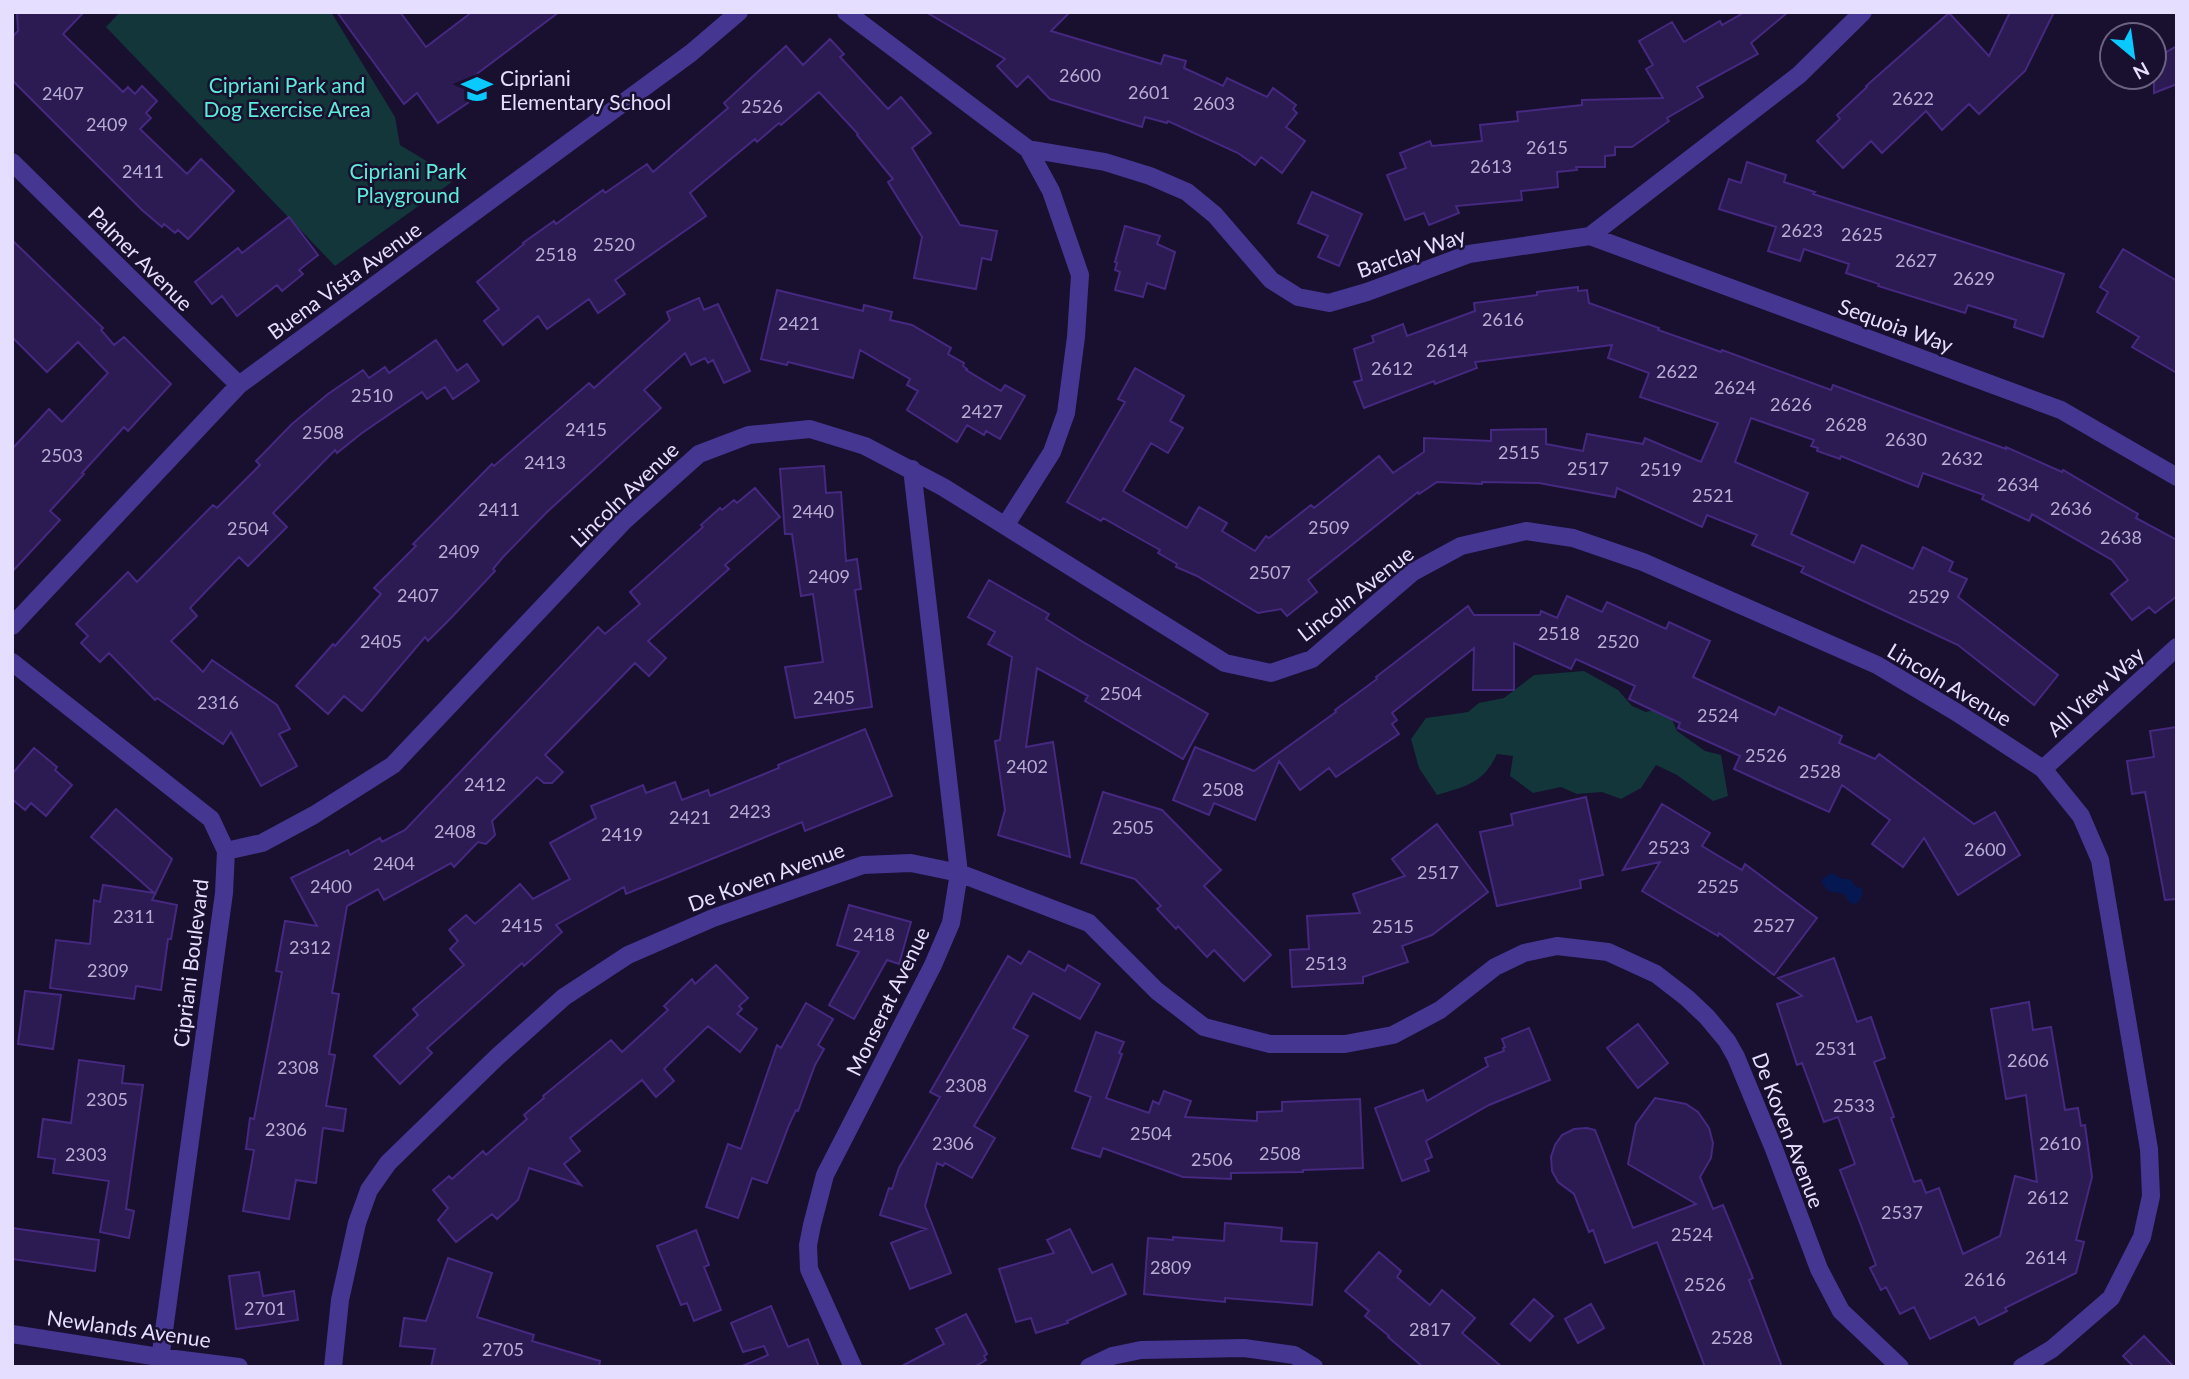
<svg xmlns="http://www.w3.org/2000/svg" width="2189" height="1379" font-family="Lato,sans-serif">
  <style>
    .green { fill: #12363a }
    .water { fill: #061852 }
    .building { fill: #2c1a52; stroke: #452980; stroke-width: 2 }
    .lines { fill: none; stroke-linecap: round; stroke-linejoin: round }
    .minor { stroke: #453692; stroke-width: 18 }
    .labels { text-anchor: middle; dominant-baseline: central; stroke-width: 5; stroke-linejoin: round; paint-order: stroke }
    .number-label { font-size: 18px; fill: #b7add4 }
    .poi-label { font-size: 21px; fill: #e5deff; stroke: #190f2f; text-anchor: start }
    .park-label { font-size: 21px; fill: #5decd9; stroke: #190f2f }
    .street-label { font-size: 21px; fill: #e5deff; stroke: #190f2f }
  </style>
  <rect width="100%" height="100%" fill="#190f2f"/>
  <path class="green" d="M120 12H331L395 117 400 145 443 171 452 182 335 266 106 27Z
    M1584 671 1618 690 1632 706 1646 712 1657 709 1668 710 1677 731 1705 751 1721 755 1728 796 1713 801 1677 775 1656 765 1641 788 1621 799 1602 792 1577 794 1561 787 1533 793 1510 776 1513 756 1497 754C1483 784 1466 786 1437 795L1419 768 1411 739 1426 718 1468 712 1479 703 1504 698 1534 675Z"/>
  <path class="water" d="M1833 873 1841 879H1850L1855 886 1862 889C1864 895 1861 900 1856 904L1850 903 1844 894 1828 891 1822 883 1823 878Z"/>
  <path class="building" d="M17 12H84L63 34 123 92 128 87 135 94 142 86 157 101 146 113 151 118 140 129 187 174 201 159 234 191 188 239 178 230 175 233 164 224 162 227 142 210 12 80V37L18 31Z
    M337 12H400L426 47 472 12H559L470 79 481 94 438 123 417 93 404 104Z
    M926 12H1070L1051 31 1161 64 1164 55 1186 61 1184 68 1223 86 1227 78 1267 97 1273 88 1296 105 1293 109 1297 113 1286 127 1305 141 1282 173 1261 157 1255 165 1238 153 1168 121 1167 123 1145 117 1142 127 1050 99 1028 76 1017 87 997 66 1005 59Z
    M1745 12H1788L1751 43 1758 54 1697 87 1703 97 1667 118 1669 121 1632 147H1615V155L1605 156V167H1576L1577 170 1557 172 1558 187 1521 191 1522 200 1456 206 1459 213 1429 225 1424 213 1405 220 1387 175 1406 168 1400 153 1430 141 1432 146 1482 141 1480 125 1518 121 1517 112 1582 105V100L1663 98 1646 69 1653 65 1639 41 1672 22 1684 42 1720 21 1722 25Z
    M2010 12H2054L2025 71 1979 114 1969 104 1942 130 1926 111 1882 153 1871 141 1843 168 1817 141 1840 119 1837 115 1867 87 1866 86 1949 13 1989 56Z
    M830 39 844 54 840 57 888 109 901 97 931 133 912 148 960 225 997 231 991 260 982 258 976 289 914 278 922 237 888 182 893 179 857 135 858 134 819 92 781 125 779 123 757 142 755 139 690 193 706 216 615 280 625 294 598 313 589 299 547 329 538 316 503 345 484 321 499 309 477 282 524 244 523 243 554 221 556 224 603 190 605 193 647 164 653 172 728 108 724 103 786 46 803 65Z
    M2177 46V84L2154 93V59Z
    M1747 162 1786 175 1784 182 1815 192 1813 194 2064 274 2043 337 2014 327 2016 320 1968 305 1965 313 1878 286 1879 284 1846 273 1849 264 1804 249 1800 261 1768 251 1776 227 1719 209 1729 179 1741 183Z
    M1312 192 1362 214 1339 266 1318 257 1328 236 1298 223Z
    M289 217 318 255 299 270 303 274 282 291 277 285 237 316 222 296 212 304 195 282 238 248 242 253Z
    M1125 226 1160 236 1157 244 1175 252 1165 289 1147 283 1143 297 1115 290 1120 272 1115 270 1117 263 1115 262Z
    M12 240 103 328 101 330 114 345 124 337 171 384 128 431 124 427 82 473 84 474 50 511 60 520 12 572V449L49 409 62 422 108 373 78 342 47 372 12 337Z
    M2123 249 2177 281V373L2132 347 2139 337 2097 312 2108 292 2100 287Z
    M1578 287V291L1587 290 1589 303 1659 328 1658 330 1721 352 1722 350 1831 390 1833 385 2006 449V447L2062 472 2063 470 2138 514 2136 518 2177 540V596L2155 613 2149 607 2132 620 2111 594 2128 580 2112 560 2032 514 2029 521 1982 499 1984 495 1923 473 1918 487 1841 456 1840 459 1817 451 1818 448 1811 446 1814 440 1751 418 1735 462 1808 493 1791 534 1854 563 1862 545 1913 569 1923 547 1953 562 1949 571 1967 579 1958 597 2058 675 2034 705 1958 645 1801 572 1804 567 1752 545 1757 535 1707 515 1702 527 1617 488 1615 497 1539 483 1482 482V484L1437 482 1419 494 1418 492 1308 580 1317 592 1287 616 1281 609 1258 613 1197 576 1176 567 1177 564 1158 553 1160 550 1103 518 1101 521 1067 502 1125 402 1118 399 1135 368 1184 396 1170 421 1183 428 1168 453 1151 443 1123 491 1187 528 1199 507 1227 523 1222 531 1255 551 1266 536 1269 538 1311 505 1314 508 1379 456 1393 473 1424 452V438L1491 441V430L1546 429V444L1583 451 1587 434 1643 444 1645 438 1701 462 1718 423 1640 397 1649 373 1608 358 1612 345 1475 362 1477 368 1435 384 1434 381 1364 408 1354 382 1362 380 1354 349 1374 342 1372 336 1403 324 1407 336 1475 311 1474 303 1537 295V292Z
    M777 290 863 311 864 305 892 312 890 320 912 325 951 348 948 354 964 363 963 366 967 369 966 370 1001 391 1005 385 1025 396 1000 439 986 431 984 435 967 425 957 442 907 410 918 391 907 385 910 379 860 350 853 378 788 362 787 365 761 359Z
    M699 298 704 310 718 304 750 371 724 383 713 360 708 363 705 358 691 365 685 353 644 390 661 408 547 512 503 557 493 569 495 571 450 619 428 641 425 637 362 711 344 696 328 714 296 686 333 644 335 646 381 594 374 588 416 546 413 544 492 464 494 466 589 383 594 388 670 320 667 312Z
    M436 340 457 371 467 364 479 381 453 399 445 387 427 399 422 392 362 433 337 453 335 450 273 513 287 527 248 566 239 557 190 608 197 616 171 641 203 672 212 660 277 705 290 729 279 734 297 766 261 786 231 732 223 744 157 698 155 700 109 653 100 662 81 643 88 636 76 624 128 572 137 582 213 505 217 508 260 465 256 461 292 424 328 394 363 370 369 378 385 367 389 373Z
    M824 466 826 493 841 492 846 561 857 559 861 589 855 590 872 707 795 718 785 667 823 662 813 594 801 596 792 534H785L780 469Z
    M755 488 780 517 725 565 729 569 648 641 666 658 649 676 635 663 545 755 563 772 552 783H544L537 777 492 821 495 835 486 844 478 842 454 867 451 863 384 900 378 889 347 906 332 993 339 994 329 1054 335 1055 326 1106 346 1109 343 1131 323 1128 316 1183 296 1180 289 1219 243 1211 254 1150 246 1149 250 1118 254 1119 282 972 276 971 285 921 317 926 291 878 348 850 350 855 380 838 382 842 405 830 598 627 605 634 640 604 630 592 703 527 701 525 720 508 722 510 734 500 737 503Z
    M989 580 1049 614 1046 619 1083 642 1208 714 1183 759 1085 701 1088 696 1037 668 1026 747 1053 742 1070 857 998 835 1005 810 995 741 1000 740 1012 657 988 644 995 632 968 617Z
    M1567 596 1602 612 1607 602 1666 629 1669 622 1710 641 1693 677 1775 715 1779 707 1842 736 1839 743 1875 759 1879 754 1974 824 1995 812 2020 855 1958 895 1924 838 1903 867 1872 844 1890 820 1842 785 1829 812 1734 769 1740 756 1678 728 1680 723 1629 699 1635 686 1576 659 1571 669 1514 643V690H1473L1474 648 1392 713 1397 720 1392 724 1399 734 1336 777 1329 768 1300 790 1279 761 1255 820 1214 803 1209 815 1173 800 1195 747 1254 771 1336 712 1335 710 1377 679 1376 677 1468 606 1474 615H1540L1541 611 1557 618Z
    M2177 727V899L2165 900 2145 792 2132 794 2127 761 2154 757 2150 731Z
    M865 729 892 796 805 831 802 822 626 894 624 887 556 925 562 932 524 966 522 963 427 1048 432 1053 400 1084 374 1056 418 1015 413 1009 464 965 450 949 458 941 449 930 466 915 475 924 520 884 533 899 570 879 550 843 596 818 591 806 643 785 646 793 675 782 682 800 708 790 710 796 779 768 778 765Z
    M34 748 57 767 55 770 72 785 46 816 31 803 25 810 12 799V774Z
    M1103 792 1162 810 1221 870 1204 886 1271 955 1244 981 1214 950 1207 957 1178 926 1176 929 1157 909 1161 906 1135 879 1081 863Z
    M1586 797 1603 875 1580 880 1581 888 1497 906 1480 832 1513 825 1511 814Z
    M1662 804 1710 833 1702 846 1742 870 1745 864 1817 918 1774 975 1719 933 1718 936 1642 891 1660 862 1623 870Z
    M116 809 172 859 152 900 177 905 171 939H168L161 990 136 986 134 999 50 988 56 940 90 944 94 900 100 902 103 885 154 893 91 837Z
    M1437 824 1488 892 1432 935 1402 946 1408 962 1363 977V983L1292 987 1290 950 1309 949 1307 916 1360 913 1353 894 1405 876 1392 859Z
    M849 905 911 922 899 964 887 960 854 1019 829 1005 859 952 837 945Z
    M1029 951 1065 971 1068 965 1100 984 1080 1019 1033 993 1013 1028 1028 1036 974 1126 995 1138 972 1178 945 1163 943 1166 937 1163 925 1206 951 1273 910 1289 891 1243 926 1229 880 1215 889 1188 892 1189 899 1168 940 1097 930 1092 1008 956 1021 964Z
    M1834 958 1857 1022 1871 1017 1885 1058 1874 1062 1894 1117 1891 1118 1914 1182 1921 1180 1926 1193 1939 1188 1963 1254 2000 1236 2015 1176 2037 1182 2026 1095 2006 1099 1991 1009 2029 1002 2033 1030 2051 1027 2065 1110 2078 1108 2081 1126 2085 1125 2092 1177 2076 1240 2084 1242 2076 1273 2005 1308 2007 1311 1979 1325 1975 1317 1930 1339 1914 1307 1900 1314 1886 1287 1881 1290 1870 1268 1876 1265 1840 1170 1855 1164 1838 1117 1824 1122 1802 1063 1797 1065 1777 1004 1802 996 1778 978Z
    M716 965 748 998 739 1006 742 1009 737 1014 757 1029 740 1052 708 1026 664 1069 674 1081 656 1097 642 1080 570 1138 580 1151 564 1164 581 1185 529 1168 518 1200 497 1219 492 1214 456 1242 438 1220 448 1208 433 1190 449 1176 452 1179 483 1151 486 1155 527 1119 524 1115 544 1098 543 1096 611 1040 622 1052 668 1010 664 1006 692 979 695 984Z
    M25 991 61 995 53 1049 18 1044Z
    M806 1003 833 1019 818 1045 824 1049 815 1065 798 1111 796 1110 789 1125 767 1183 752 1178 738 1218 706 1207 728 1144 741 1149 777 1045 781 1048Z
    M1638 1024 1668 1063 1638 1088 1607 1048Z
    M1529 1028 1550 1080 1489 1105 1426 1141 1432 1157 1425 1160 1429 1171 1402 1181 1375 1108 1423 1090 1427 1101 1488 1066 1485 1058 1504 1051 1503 1048 1505 1047 1502 1039Z
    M1096 1032 1124 1042 1119 1053 1122 1054 1106 1098 1149 1113 1153 1101 1159 1104 1164 1091 1191 1101 1185 1117 1257 1121V1112L1282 1111V1102L1360 1099 1363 1168 1303 1170V1172L1231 1173V1179L1183 1177 1103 1148 1100 1157 1072 1148 1091 1097 1075 1091Z
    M79 1060 124 1066 122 1083 143 1085 126 1209 134 1211 129 1238 100 1232 109 1181 53 1173 55 1159 38 1157 43 1119 71 1123Z
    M1655 1098 1686 1104 1698 1112 1709 1128 1713 1143 1711 1158 1700 1177 1713 1209 1723 1205 1753 1278 1749 1280 1782 1367H1705L1657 1242 1605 1263 1593 1230 1589 1232 1574 1194 1558 1182 1552 1171 1551 1157 1555 1145 1562 1135 1574 1129 1587 1128 1595 1130 1633 1228 1696 1204 1628 1164 1636 1124Z
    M1225 1223 1282 1228 1281 1241 1317 1243 1312 1305 1225 1298V1302L1204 1300 1144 1294 1148 1238 1173 1240V1237L1224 1241Z
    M12 1228 99 1240 95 1271 12 1259Z
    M1070 1229 1092 1273 1112 1264 1126 1294 1067 1321 1068 1323 1036 1333 1031 1318 1016 1322 999 1269 1054 1253 1047 1240Z
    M696 1230 709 1265 704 1267 721 1310 694 1321 687 1303 681 1305 657 1246Z
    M1379 1252 1401 1271 1397 1277 1430 1305 1442 1290 1475 1318 1462 1333 1502 1367H1423L1388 1337 1389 1336 1365 1316 1369 1311 1345 1291Z
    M448 1258 492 1273 477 1317 534 1335 532 1341 600 1361 599 1367H431L435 1349 400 1346 404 1318 426 1321Z
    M259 1272 263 1296 294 1291 298 1320 236 1329 229 1276Z
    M1534 1299 1553 1316 1530 1341 1511 1324Z
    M1591 1304 1604 1328 1578 1343 1565 1319Z
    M771 1306 788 1347 808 1339 819 1367H740L768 1355 764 1346 743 1352 731 1323Z
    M966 1314 987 1354 984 1356 986 1360 974 1367H900L944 1344 936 1329Z
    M2144 1336 2174 1367H2134L2123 1356Z"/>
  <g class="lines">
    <path class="minor" d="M846 12 1028 149 1051 191 1080 275 1076 337 1066 413 1052 452 1005 526
      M1028 149 1105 162 1150 176 1187 192 1215 215 1271 280 1298 297 1329 303 1367 292 1469 254 1590 236 1799 75 1863 12
      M12 162 239 385
      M1590 236 2061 410 2177 477
      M12 626 239 385 691 53 739 12
      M12 662 211 819 226 851 224 893 159 1367
      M2043 769 2177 647
      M226 851 262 843 314 815 393 765 624 521 699 454 749 435 810 429 865 446 943 487 1225 663 1271 673 1312 659 1413 572 1461 546 1526 531 1573 538 1643 562 1877 665 1956 712 2043 769 2081 816 2100 860 2149 1149 2151 1196 2142 1237 2111 1298 2052 1349 2022 1367
      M12 1334 159 1357 239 1367
      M333 1367 340 1300 357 1223 369 1190 388 1163 497 1057 564 997 628 955 713 918 863 865 911 863 959 873 1089 923 1157 991 1204 1027 1270 1044H1345L1393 1035 1440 1010 1495 967 1524 953 1557 946 1608 952 1656 974 1687 998 1707 1017 1727 1041 1736 1057 1774 1149 1819 1269 1841 1311 1900 1367
      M853 1367 809 1269 808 1245 812 1225 825 1175 933 965 951 923 959 873 912 469
      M1089 1367 1112 1356 1141 1350 1244 1348 1294 1355 1314 1367"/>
  </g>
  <defs>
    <g id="school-bare" transform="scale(2.415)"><path d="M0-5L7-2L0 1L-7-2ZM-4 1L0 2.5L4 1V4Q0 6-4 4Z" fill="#0ac9ff" stroke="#190f2f" stroke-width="2.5" paint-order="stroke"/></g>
  </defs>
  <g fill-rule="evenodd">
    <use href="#school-bare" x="477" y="89"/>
  </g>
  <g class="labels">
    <g class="number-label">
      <text x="1080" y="75">2600</text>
      <text x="1149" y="92">2601</text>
      <text x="63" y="93">2407</text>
      <text x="1913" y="98">2622</text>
      <text x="1214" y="103">2603</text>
      <text x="762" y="106">2526</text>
      <text x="107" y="124">2409</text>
      <text x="1547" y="147">2615</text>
      <text x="1491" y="166">2613</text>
      <text x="143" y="171">2411</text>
      <text x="1802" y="230">2623</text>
      <text x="1862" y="234">2625</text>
      <text x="614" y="244">2520</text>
      <text x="556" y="254">2518</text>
      <text x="1916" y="260">2627</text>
      <text x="1974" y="278">2629</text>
      <text x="1503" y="319">2616</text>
      <text x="799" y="323">2421</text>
      <text x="1447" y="350">2614</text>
      <text x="1392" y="368">2612</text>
      <text x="1677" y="371">2622</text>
      <text x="1735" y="387">2624</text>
      <text x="372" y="395">2510</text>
      <text x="1791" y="404">2626</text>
      <text x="982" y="411">2427</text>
      <text x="1846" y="424">2628</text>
      <text x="586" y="429">2415</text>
      <text x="323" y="432">2508</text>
      <text x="1906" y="439">2630</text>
      <text x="1519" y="452">2515</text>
      <text x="62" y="455">2503</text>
      <text x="1962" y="458">2632</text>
      <text x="545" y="462">2413</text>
      <text x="1588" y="468">2517</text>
      <text x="1661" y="469">2519</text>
      <text x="2018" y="484">2634</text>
      <text x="1713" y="495">2521</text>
      <text x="2071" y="508">2636</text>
      <text x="499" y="509">2411</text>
      <text x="813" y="511">2440</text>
      <text x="1329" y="527">2509</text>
      <text x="248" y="528">2504</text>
      <text x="2121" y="537">2638</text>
      <text x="459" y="551">2409</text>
      <text x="1270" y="572">2507</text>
      <text x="829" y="576">2409</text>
      <text x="418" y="595">2407</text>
      <text x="1929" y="596">2529</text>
      <text x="1559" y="633">2518</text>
      <text x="381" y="641">2405</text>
      <text x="1618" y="641">2520</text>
      <text x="1121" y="693">2504</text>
      <text x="834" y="697">2405</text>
      <text x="218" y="702">2316</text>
      <text x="1718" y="715">2524</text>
      <text x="1766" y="755">2526</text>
      <text x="1027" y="766">2402</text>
      <text x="1820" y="771">2528</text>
      <text x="485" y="784">2412</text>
      <text x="1223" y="789">2508</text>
      <text x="750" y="811">2423</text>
      <text x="690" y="817">2421</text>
      <text x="1133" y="827">2505</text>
      <text x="455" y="831">2408</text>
      <text x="622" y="834">2419</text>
      <text x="1669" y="847">2523</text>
      <text x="1985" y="849">2600</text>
      <text x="394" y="863">2404</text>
      <text x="1438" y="872">2517</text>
      <text x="331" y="886">2400</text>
      <text x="1718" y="886">2525</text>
      <text x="134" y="916">2311</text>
      <text x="522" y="925">2415</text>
      <text x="1774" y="925">2527</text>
      <text x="1393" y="926">2515</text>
      <text x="874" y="934">2418</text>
      <text x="310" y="947">2312</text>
      <text x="1326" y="963">2513</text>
      <text x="108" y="970">2309</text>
      <text x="1836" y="1048">2531</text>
      <text x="2028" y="1060">2606</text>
      <text x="298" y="1067">2308</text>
      <text x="966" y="1085">2308</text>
      <text x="107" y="1099">2305</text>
      <text x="1854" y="1105">2533</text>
      <text x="286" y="1129">2306</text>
      <text x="1151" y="1133">2504</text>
      <text x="953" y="1143">2306</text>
      <text x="2060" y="1143">2610</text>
      <text x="1280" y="1153">2508</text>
      <text x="86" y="1154">2303</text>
      <text x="1212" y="1159">2506</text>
      <text x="2048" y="1197">2612</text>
      <text x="1902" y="1212">2537</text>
      <text x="1692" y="1234">2524</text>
      <text x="2046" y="1257">2614</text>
      <text x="1171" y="1267">2809</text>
      <text x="1985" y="1279">2616</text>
      <text x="1705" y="1284">2526</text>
      <text x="265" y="1308">2701</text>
      <text x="1430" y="1329">2817</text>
      <text x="1732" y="1337">2528</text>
      <text x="503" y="1349">2705</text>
    </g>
    <g class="poi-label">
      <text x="500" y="77">Cipriani<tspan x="500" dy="24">Elementary School</tspan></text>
    </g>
    <g class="park-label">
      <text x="287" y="84">Cipriani Park and<tspan x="287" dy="24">Dog Exercise Area</tspan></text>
      <text x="408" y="170">Cipriani Park<tspan x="408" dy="24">Playground</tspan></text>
    </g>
    <g class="street-label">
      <text transform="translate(1411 252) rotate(-19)">Barclay Way</text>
      <text transform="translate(141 258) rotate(45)">Palmer Avenue</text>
      <text transform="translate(344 280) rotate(-36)">Buena Vista Avenue</text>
      <text transform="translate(1896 325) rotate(20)">Sequoia Way</text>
      <text transform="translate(624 494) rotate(-44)">Lincoln Avenue</text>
      <text transform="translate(1355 593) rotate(-38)">Lincoln Avenue</text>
      <text transform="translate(1950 684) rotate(31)">Lincoln Avenue</text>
      <text transform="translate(2095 691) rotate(-42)">All View Way</text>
      <text transform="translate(766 876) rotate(-20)">De Koven Avenue</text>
      <text transform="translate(190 963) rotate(-83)">Cipriani Boulevard</text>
      <text transform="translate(887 1001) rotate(-64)">Monserat Avenue</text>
      <text transform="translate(1789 1130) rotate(69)">De Koven Avenue</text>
      <text transform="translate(129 1328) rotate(8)">Newlands Avenue</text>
    </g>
  </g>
  <rect width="2189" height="1379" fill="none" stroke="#e5deff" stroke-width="28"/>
  <g transform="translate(2133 56) rotate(151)"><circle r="33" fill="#190f2f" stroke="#6b6282" stroke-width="2"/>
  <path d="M0-5L12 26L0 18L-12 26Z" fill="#0ac9ff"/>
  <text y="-10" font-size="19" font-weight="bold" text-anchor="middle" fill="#e5deff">N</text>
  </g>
</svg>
